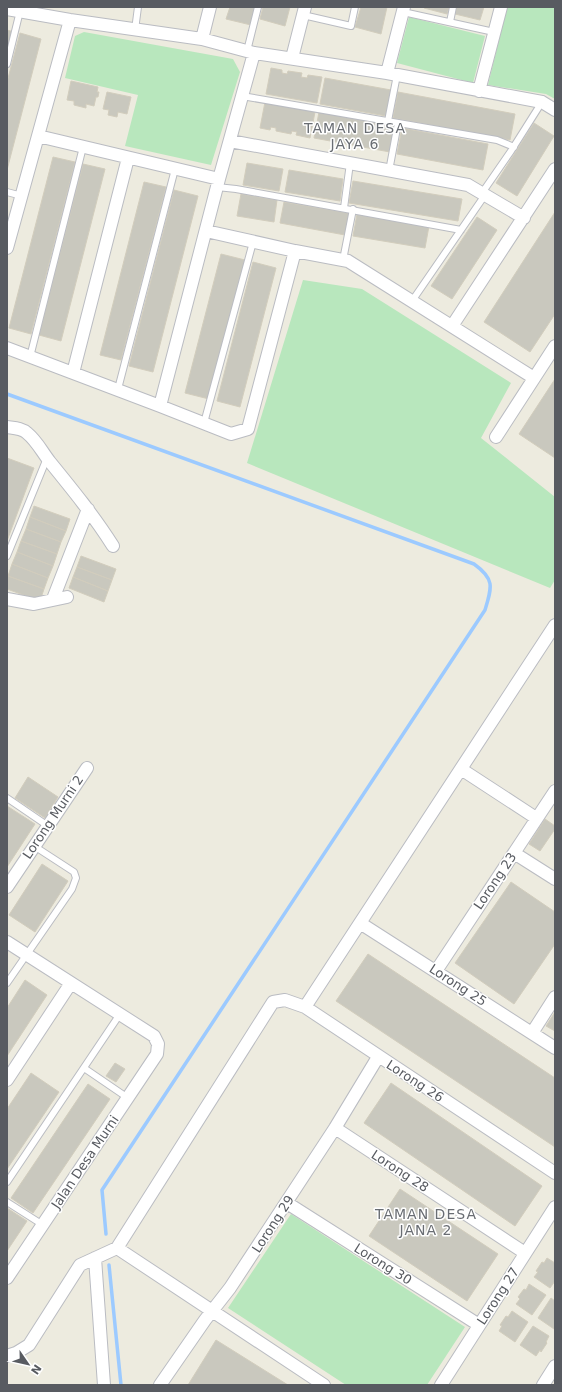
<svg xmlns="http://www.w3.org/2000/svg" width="562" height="1392" font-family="'DejaVu Sans',sans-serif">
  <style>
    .green { fill: #b8e7bd }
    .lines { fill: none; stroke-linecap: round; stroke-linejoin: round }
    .stream { stroke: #9ccaff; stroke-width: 3.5 }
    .building { fill: #c9c8be; stroke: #d2cdbd }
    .service-casing { stroke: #babcc2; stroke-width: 8 }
    .minor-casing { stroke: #babcc2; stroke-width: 14 }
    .service { stroke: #fff; stroke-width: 6 }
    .minor { stroke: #fff; stroke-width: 12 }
    .labels { text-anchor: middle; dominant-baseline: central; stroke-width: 3; stroke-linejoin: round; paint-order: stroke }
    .street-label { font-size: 13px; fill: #585b61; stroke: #fff }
    .neighbourhood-label { font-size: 14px; letter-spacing: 1px; fill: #696d73; stroke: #fff }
  </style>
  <rect width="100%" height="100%" fill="#edebdf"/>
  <path class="green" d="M507 7H555V99L546 94 488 85Z
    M409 17 485 36 473 83 397 63Z
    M84 32 233 59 240 72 211 165 125 146 138 95 65 78 75 36Z
    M303 280 362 289 511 383 481 438 555 497V580L550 588 247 463Z
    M291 1214 465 1327 427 1385H346L228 1308Z"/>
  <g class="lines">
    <path class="stream" d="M7 394 474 564C495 579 492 587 485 610L102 1190 106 1234
      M109 1265 121 1385"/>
  </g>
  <path class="building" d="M230 7H255L251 25 226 19Z
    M263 7H290L285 26 260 19Z
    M361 7H387L381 34 355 27Z
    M424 7H449L447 14 424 8Z
    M457 7H484L480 20 455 14Z
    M7 30 14 32 7 59Z
    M20 33 41 39 7 170V82Z
    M271 68 282 70V73L287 74 288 71 302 73 301 77 307 78 308 75 322 77 317 103 266 94Z
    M325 78 391 90 386 116 320 104Z
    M71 81 98 87 97 92H99L98 97H96L94 106 86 104V108L74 105V101L67 100Z
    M107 92 131 97 127 114 118 112 117 117 108 115 109 110 103 109Z
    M398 92 515 114 510 140 393 118Z
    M265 102 315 112 310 138 296 135 297 132 292 131 291 134 276 131V128L271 127 270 130 260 128Z
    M319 112 395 127 390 152 314 138Z
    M534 123 554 136 517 196 496 183Z
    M402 128 488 144 483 170 397 154Z
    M53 157 75 162 31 334 9 328Z
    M247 163 283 169 279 191 243 185Z
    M83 164 105 169 61 341 39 335Z
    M289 170 343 179 340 201 285 192Z
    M353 181 462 199 458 221 349 203Z
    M144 182 166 187 121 360 100 355Z
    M174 190 198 196 153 372 129 366Z
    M241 194 277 200 274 222 237 216Z
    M284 202 349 213 345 235 280 223Z
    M555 212V314L530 352 484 322Z
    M357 214 429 226 425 248 353 236Z
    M477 217 497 230 452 299 431 286Z
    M221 254 245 260 209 399 185 393Z
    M253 262 276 268 240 407 217 401Z
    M555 379V458L519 434Z
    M7 458 34 468 7 541Z
    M34 506 70 519 66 531 30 517Z
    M30 517 66 531 61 542 26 529Z
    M26 529 61 542 57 554 21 541Z
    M21 541 57 554 53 566 17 552Z
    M17 552 53 566 48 578 12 564Z
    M81 556 116 569 112 580 77 567Z
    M12 564 48 578 44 589 8 576Z
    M77 567 112 580 108 591 73 577Z
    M8 576 44 589 40 601 7 589Z
    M73 577 108 591 104 602 69 588Z
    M28 777 58 797 45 818 15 798Z
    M7 806 35 824 7 867Z
    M545 819 555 826V829L540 851 529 844Z
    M42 864 68 881 35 932 9 915Z
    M511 882 555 912V944L514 1004 455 963Z
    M368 954 555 1078V1147L336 1001Z
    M25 980 47 995 7 1056V1008Z
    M555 1012V1031L546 1026Z
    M115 1063 125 1069 116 1082 106 1076Z
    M31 1073 59 1092 7 1169V1109Z
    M391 1083 542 1186 515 1226 364 1123Z
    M88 1084 110 1099 33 1213 11 1198Z
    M400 1189 498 1254 467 1301 369 1236Z
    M7 1208 27 1221 7 1251Z
    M547 1258 555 1263V1281L550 1288 534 1277 538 1272 536 1271 542 1262 544 1263Z
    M529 1284 546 1295 532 1315 516 1304 520 1299 518 1297 524 1289 526 1290Z
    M551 1298 555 1301V1327L554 1329 538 1318Z
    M512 1311 528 1322 515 1342 499 1331 502 1326 500 1325 506 1316 508 1317Z
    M533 1326 549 1336 546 1342 547 1343 541 1352 540 1350 536 1356 520 1345Z
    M216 1340 288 1385H188Z"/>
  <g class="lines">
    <g class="service-casing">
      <path id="service" d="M403 12 494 32
        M303 15 351 26 355 7
        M450 22 453 7
        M135 30 138 7
        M247 51 258 7
        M7 64 20 11
        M242 96 497 140 514 147
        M388 121 397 75
        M389 171 398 123
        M217 187 236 189 461 230
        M7 192 22 196
        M482 193 511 151 542 102
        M344 208 350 163
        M343 260 353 209
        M412 301 485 195
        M30 357 83 147
        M118 389 175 169
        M204 423 253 242
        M7 556 47 458
        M7 798 48 826
        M7 983 72 889 76 878 74 872 34 846
        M84 1068 128 1098
        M7 1182 120 1014
        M7 1202 43 1225"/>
    </g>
    <g class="minor-casing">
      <path id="minor" d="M7 9 70 20 202 39 254 53 387 73 542 102 555 110
        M202 39 210 7
        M292 58 305 7
        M387 73 404 7
        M479 91 501 7
        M38 136 219 179
        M230 141 468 185 524 218
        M206 231 295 251 348 261 534 378
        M7 248 70 20
        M452 326 555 169
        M7 348 160 406 231 434 248 429 295 251
        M73 373 128 158
        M160 406 219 179 254 53
        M7 427C14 428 22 428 27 433 37 441 42 452 50 462 72 489 94 516 113 546
        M496 437 555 346
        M7 599 34 604 67 597
        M53 599 88 509
        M461 769 536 818
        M514 853 555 879
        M7 887 87 768
        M360 923 555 1048
        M7 942 154 1036 158 1044 157 1054 7 1278
        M436 971 555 791
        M305 1007 555 625
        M532 1033 555 997
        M7 1080 71 983
        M335 1128 525 1253
        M287 1203 479 1325
        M117 1248 324 1385
        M95 1258 104 1385
        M7 1356 16 1353 29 1345 80 1265 117 1248 273 1002 285 1000 305 1007 555 1173
        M160 1385 205 1320 230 1288 335 1128 378 1057
        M441 1385 555 1207
        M543 1385 555 1366"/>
    </g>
    <use href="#service" class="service"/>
    <use href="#minor" class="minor"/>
  </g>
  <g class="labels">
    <g class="street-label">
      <text transform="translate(53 817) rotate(-56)">Lorong Murni 2</text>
      <text transform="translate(495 881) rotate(-56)">Lorong 23</text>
      <text transform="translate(458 985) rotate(33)">Lorong 25</text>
      <text transform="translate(415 1081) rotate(33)">Lorong 26</text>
      <text transform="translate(85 1162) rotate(-56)">Jalan Desa Murni</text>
      <text transform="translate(400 1171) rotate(33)">Lorong 28</text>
      <text transform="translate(273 1224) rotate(-57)">Lorong 29</text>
      <text transform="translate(383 1264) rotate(32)">Lorong 30</text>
      <text transform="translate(498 1296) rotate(-57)">Lorong 27</text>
    </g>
    <g class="neighbourhood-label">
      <text x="355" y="128">TAMAN DESA<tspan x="355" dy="16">JAYA 6</tspan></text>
      <text x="426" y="1214">TAMAN DESA<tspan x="426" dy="16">JANA 2</tspan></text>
    </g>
  </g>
  <rect width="562" height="1392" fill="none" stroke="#585b61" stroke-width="16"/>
  <g transform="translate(28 1364) rotate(124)" stroke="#ffffff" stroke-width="3" paint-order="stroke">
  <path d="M0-3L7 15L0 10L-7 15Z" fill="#585b61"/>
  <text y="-6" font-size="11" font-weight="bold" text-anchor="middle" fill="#585b61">N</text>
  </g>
</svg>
